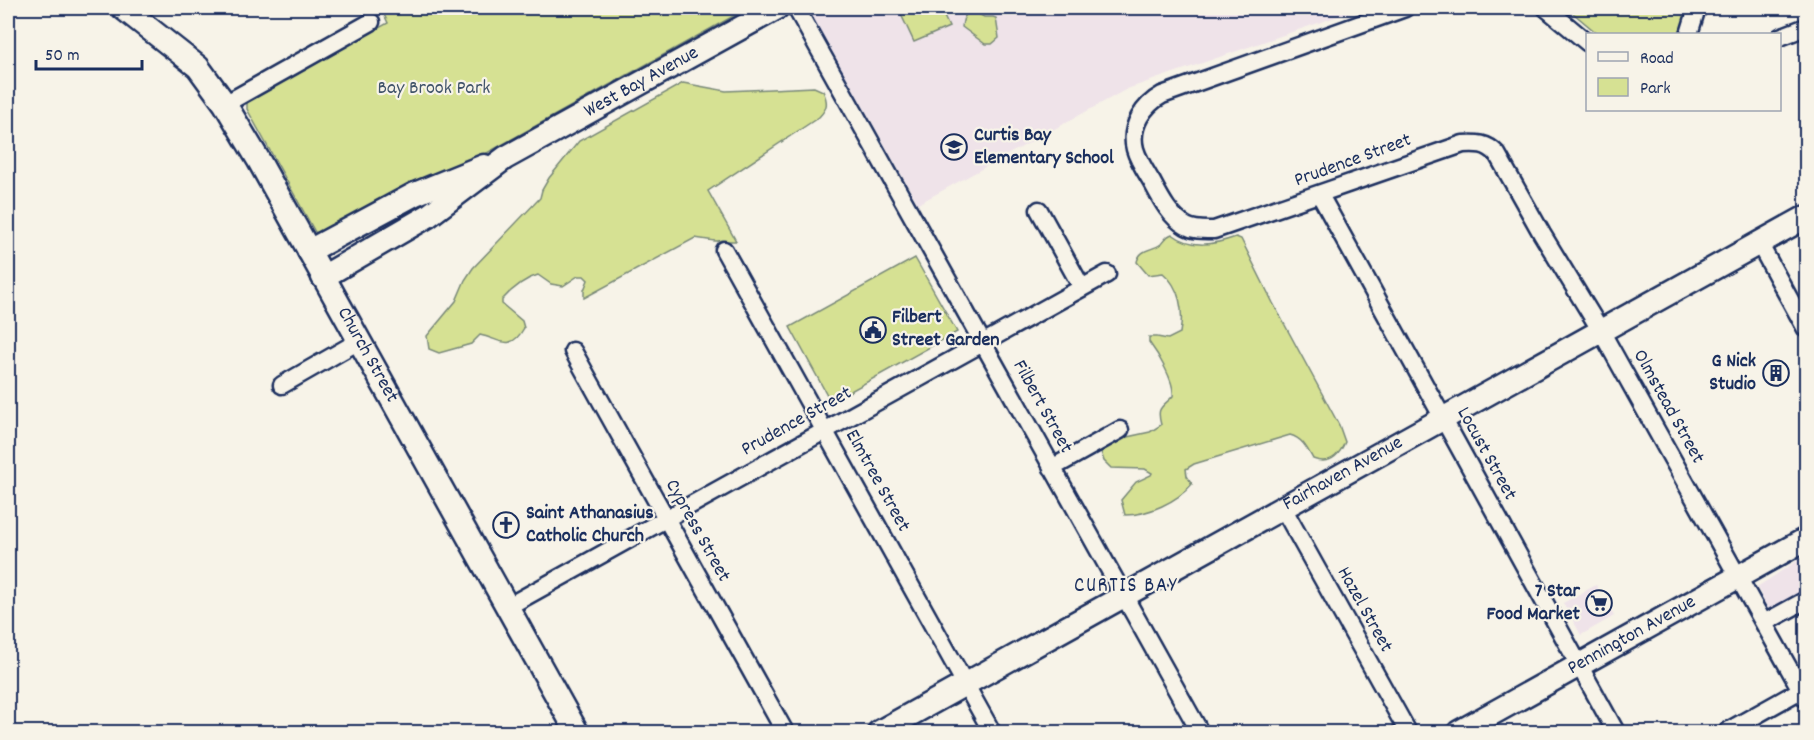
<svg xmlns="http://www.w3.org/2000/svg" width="1814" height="740" font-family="Dekko,sans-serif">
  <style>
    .built { fill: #efe3e9 }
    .green { fill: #d6e193; stroke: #788878; stroke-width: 1.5 }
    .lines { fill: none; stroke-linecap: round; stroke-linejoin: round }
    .street-casing { stroke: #1b2f5e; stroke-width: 21 }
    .secondary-casing { stroke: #1b2f5e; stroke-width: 27 }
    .street { stroke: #f7f3e8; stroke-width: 16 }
    .secondary { stroke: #f7f3e8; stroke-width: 22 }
    .labels { text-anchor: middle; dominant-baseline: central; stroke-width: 4.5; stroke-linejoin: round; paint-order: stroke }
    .street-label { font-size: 20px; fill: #1b2f5e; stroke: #f7f3e8 }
    .park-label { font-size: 20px; fill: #405369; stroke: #f7f3e8 }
    .poi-label { font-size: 20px; font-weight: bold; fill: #1b2f5e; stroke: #f7f3e8; text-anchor: start }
    .neighbourhood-label { font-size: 21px; letter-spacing: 1.5px; fill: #1b2f5e; stroke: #f7f3e8 }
  </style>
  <rect width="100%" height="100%" fill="#f7f3e8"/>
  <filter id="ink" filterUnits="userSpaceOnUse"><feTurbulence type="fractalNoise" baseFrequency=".0167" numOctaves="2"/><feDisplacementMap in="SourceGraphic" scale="12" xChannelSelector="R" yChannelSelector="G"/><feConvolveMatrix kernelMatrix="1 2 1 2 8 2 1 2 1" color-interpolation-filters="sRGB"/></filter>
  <g filter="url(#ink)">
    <path class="built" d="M819 8H1362L1127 89 918 204 810 12Z
      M1806 555V593L1770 613 1757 587Z
      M1596 585 1614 616 1581 635 1563 603Z"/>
    <path class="green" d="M381 8H748L478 158 322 235 315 232 247 109V101L388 23Z
      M898 8H940L949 27 914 42Z
      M1567 8H1689L1681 34H1598Z
      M973 11 984 17H993L996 18 999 38 992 44H985L962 27C963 18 964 14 973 11Z
      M683 83 726 91 814 87 823 91C828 102 828 108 819 117L708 191 736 241H715L695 238 584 298V290L588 280 584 276H578L563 286 551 284 538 275C524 279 512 289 502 300V304L522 321 524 328C510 353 500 339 480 335L471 344 439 353 429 349 427 336 456 301 465 280 473 268 540 198 542 190 549 178 579 141Z
      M1172 234C1192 249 1213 245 1236 237L1241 239 1273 303 1339 425 1345 442C1339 456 1329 465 1313 459 1307 448 1302 438 1290 435L1194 464 1186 469 1187 476 1192 484C1177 502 1148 515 1125 515L1121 500 1136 482 1151 475 1152 473 1145 469 1111 468 1104 461 1101 452 1109 441 1150 432 1161 425C1156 406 1162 408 1173 396 1175 382 1158 354 1149 342V337H1157L1168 339 1180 333C1184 311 1180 287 1163 273L1148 275 1137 262C1140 248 1152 251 1161 244 1165 240 1166 236 1172 234Z
      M915 258 957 332 831 402 790 327Z"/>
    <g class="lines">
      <g class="street-casing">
        <path id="street" d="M796 8 1200 732
          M1405 8 1162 95C1144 105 1129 126 1135 149 1138 160 1146 172 1152 182 1161 199 1170 217 1186 226 1195 231 1205 230 1214 230L1463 144C1477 143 1487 143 1497 154L1542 234 1601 331 1806 699
          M1546 8 1588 43
          M1689 34 1697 8
          M1780 37 1806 27
          M225 104 371 22
          M1320 195 1616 732
          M1039 210 1082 288
          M1759 243 1806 329
          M724 250 992 732
          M573 351 785 732
          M282 385 359 341
          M1052 468 1120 430
          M1283 508 1408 732
          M507 607 1107 274
          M1764 623 1806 600
          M1726 732 1806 687"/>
      </g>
      <g class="secondary-casing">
        <g id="secondary">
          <path id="s1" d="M123 8 198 67 225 104 258 159 577 732"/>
          <path d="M309 251 415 194 484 166"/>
          <path id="s2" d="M323 277 428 216 505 158 777 8"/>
          <path id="s3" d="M879 732 1806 217"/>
          <path id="s4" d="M1459 732 1806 539"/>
        </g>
      </g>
      <use href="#street" class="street"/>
      <use href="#secondary" class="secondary"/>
    </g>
  </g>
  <defs>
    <g id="school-ring" transform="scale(1.35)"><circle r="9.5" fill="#f7f3e8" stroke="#1b2f5e" stroke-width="1.5"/><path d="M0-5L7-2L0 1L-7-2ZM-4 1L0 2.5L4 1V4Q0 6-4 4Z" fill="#1b2f5e"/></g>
    <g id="civic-ring" transform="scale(1.35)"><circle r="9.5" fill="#f7f3e8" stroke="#1b2f5e" stroke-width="1.5"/><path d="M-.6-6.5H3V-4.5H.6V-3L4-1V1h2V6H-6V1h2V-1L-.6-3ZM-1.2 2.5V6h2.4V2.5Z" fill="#1b2f5e"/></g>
    <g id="building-ring" transform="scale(1.35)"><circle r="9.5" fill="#f7f3e8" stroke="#1b2f5e" stroke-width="1.5"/><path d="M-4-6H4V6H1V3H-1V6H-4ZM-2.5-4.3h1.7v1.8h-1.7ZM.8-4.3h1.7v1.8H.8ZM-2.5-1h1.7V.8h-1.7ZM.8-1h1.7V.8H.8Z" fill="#1b2f5e"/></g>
    <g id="church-ring" transform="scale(1.35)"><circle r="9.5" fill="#f7f3e8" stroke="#1b2f5e" stroke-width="1.5"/><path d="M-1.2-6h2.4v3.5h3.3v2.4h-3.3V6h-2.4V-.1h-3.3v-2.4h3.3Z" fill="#1b2f5e"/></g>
    <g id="supermarket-ring" transform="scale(1.35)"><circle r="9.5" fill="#f7f3e8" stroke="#1b2f5e" stroke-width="1.5"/><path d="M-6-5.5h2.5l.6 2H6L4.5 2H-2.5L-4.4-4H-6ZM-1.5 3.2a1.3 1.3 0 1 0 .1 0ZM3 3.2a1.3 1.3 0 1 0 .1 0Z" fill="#1b2f5e"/></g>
  </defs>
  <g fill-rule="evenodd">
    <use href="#school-ring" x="954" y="147"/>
    <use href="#civic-ring" x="873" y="330"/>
    <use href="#building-ring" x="1776" y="373"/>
    <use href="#church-ring" x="506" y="525"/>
    <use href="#supermarket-ring" x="1599" y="603"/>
  </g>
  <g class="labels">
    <g class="street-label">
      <text stroke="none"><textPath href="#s2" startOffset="374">West Bay Avenue</textPath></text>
      <text transform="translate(1353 161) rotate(-20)">Prudence Street</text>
      <text stroke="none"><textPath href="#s1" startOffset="430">Church Street</textPath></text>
      <text transform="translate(1042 407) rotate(61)">Filbert Street</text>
      <text transform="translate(1668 407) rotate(61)">Olmstead Street</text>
      <text transform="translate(797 422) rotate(-29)">Prudence Street</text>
      <text transform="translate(1486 454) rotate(61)">Locust Street</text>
      <text stroke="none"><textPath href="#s3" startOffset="531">Fairhaven Avenue</textPath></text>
      <text transform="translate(877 481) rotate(61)">Elmtree Street</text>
      <text transform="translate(697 531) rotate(61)">Cypress Street</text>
      <text transform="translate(1364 610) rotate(61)">Hazel Street</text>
      <text stroke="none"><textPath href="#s4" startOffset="198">Pennington Avenue</textPath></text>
    </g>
    <g class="park-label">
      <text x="434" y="89">Bay Brook Park</text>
    </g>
    <g class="poi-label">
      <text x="974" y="136">Curtis Bay<tspan x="974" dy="23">Elementary School</tspan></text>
      <text x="892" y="318">Filbert<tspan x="892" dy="23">Street Garden</tspan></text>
      <text x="1756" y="362" text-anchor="end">G Nick<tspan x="1756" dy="23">Studio</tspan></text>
      <text x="526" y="514">Saint Athanasius<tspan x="526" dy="23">Catholic Church</tspan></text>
      <text x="1580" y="592" text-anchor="end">7 Star<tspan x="1580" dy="23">Food Market</tspan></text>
    </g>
    <g class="neighbourhood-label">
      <text x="1126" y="587">CURTIS BAY</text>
    </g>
  </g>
  <rect width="1814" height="740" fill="none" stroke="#f7f3e8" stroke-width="30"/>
  <rect x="15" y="15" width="1784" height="710" fill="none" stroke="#1b2f5e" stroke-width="2" filter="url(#ink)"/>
  <rect x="1586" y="33" width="195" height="78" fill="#f7f3e8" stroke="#9fa5b1" stroke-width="1.5"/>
  <rect x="1598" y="52" width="30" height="9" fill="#f7f3e8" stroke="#9fa5b1" stroke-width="1.5"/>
  <text x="1640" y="63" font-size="18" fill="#1b2f5e">Road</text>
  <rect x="1598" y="78" width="30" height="18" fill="#d6e193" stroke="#9fa5b1" stroke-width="1.5"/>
  <text x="1640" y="93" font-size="18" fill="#1b2f5e">Park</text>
  <path d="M36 60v9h106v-9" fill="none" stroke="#1b2f5e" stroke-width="3"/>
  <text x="45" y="60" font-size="18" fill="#1b2f5e" stroke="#f7f3e8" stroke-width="4.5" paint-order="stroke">50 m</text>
</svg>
